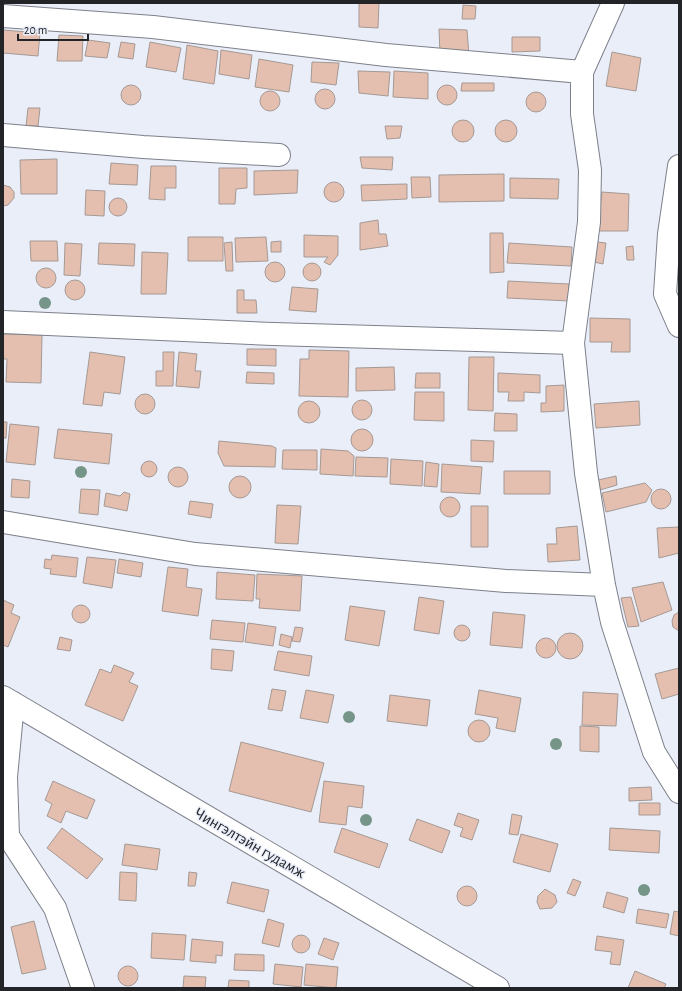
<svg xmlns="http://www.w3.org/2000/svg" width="682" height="991" font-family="'Alegreya Sans',sans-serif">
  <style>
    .building { fill: #e4bfb0; stroke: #a59994 }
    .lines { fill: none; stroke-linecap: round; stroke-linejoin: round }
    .minor-casing { stroke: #7d808a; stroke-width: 24 }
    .major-casing { stroke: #7d808a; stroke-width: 24 }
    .minor { stroke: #fff; stroke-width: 22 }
    .major { stroke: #fff; stroke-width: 22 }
    .tree { fill: #769589 }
    .labels { text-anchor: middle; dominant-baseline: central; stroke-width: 3; stroke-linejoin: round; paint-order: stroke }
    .street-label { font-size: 16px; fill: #232428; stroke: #eaeef9 }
  </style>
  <rect width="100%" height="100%" fill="#eaeef9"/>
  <path class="building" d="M359 3H379L378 28 359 27Z
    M463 5 476 6 475 19H462Z
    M439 29 467 30 469 56 440 54Z
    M3 30 40 33 38 56 3 53Z
    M59 35 83 36 82 61H57Z
    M512 37H540V51L512 52Z
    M88 40 110 43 107 58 85 56Z
    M121 42 135 44 133 59 118 57Z
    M150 42 181 48 176 72 146 67Z
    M187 45 218 51 214 84 183 79Z
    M221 50 252 55 249 79 219 74Z
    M612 52 641 58 636 91 606 86Z
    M259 59 293 65 289 92 255 87Z
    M312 62 339 63 336 85 311 82Z
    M358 71 390 72 388 96 359 93Z
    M394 71 428 73V99L393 97Z
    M462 83H494V91H461Z
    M121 95a10 10 0 1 1 20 0a10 10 0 1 1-20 0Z
    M437 95a10 10 0 1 1 20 0a10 10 0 1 1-20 0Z
    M315 99a10 10 0 1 1 20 0a10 10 0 1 1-20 0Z
    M260 101a10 10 0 1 1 20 0a10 10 0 1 1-20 0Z
    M526 102a10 10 0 1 1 20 0a10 10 0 1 1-20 0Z
    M28 108H40L38 126H26Z
    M452 131a11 11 0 1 1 22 0a11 11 0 1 1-22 0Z
    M495 131a11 11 0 1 1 22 0a11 11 0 1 1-22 0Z
    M385 126H402L400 138 387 139Z
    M360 157H393L392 170 362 168Z
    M57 159V194H21L20 160Z
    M111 163 138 165 137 185 109 184Z
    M151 166H176V188H165V200L149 199Z
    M219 168H247V188L236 189 235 204H219Z
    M298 170 297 193 254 195V171Z
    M504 174V201L439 202V175Z
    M411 177H430L431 197 412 198Z
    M510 178 559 179 558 199 510 198Z
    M324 192a10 10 0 1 1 20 0a10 10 0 1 1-20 0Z
    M407 184V199L362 201 361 185Z
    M3 185 10 187 14 192V198L8 205 3 206Z
    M86 190 105 191 104 216 85 215Z
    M602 192 629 194 628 231H597Z
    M109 207a9 9 0 1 1 18 0a9 9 0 1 1-18 0Z
    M378 220 379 234H386L388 246 360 250V223Z
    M490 233H503L504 272 490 273Z
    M304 235 338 236V255L330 265 324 262 328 257H304Z
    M188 237H223V261H188Z
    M266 237 268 261 236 262 235 238Z
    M30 241H57L58 261H31Z
    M281 241V252H271V242Z
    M232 242 233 271H226L224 243Z
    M597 242 606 243 603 264 594 262Z
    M65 243 82 244 80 276 64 275Z
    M99 243 135 244 134 266 98 264Z
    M509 243 572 247 571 266 507 263Z
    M633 246 634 260H627L626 247Z
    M142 252 168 253 166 294H141Z
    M265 272a10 10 0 1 1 20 0a10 10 0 1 1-20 0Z
    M303 272a9 9 0 1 1 18 0a9 9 0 1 1-18 0Z
    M36 278a10 10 0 1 1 20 0a10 10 0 1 1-20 0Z
    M65 290a10 10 0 1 1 20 0a10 10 0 1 1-20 0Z
    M508 281 569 284V301L507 298Z
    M292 287 318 289 316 312 289 310Z
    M237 290H244V300H256L257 313H237Z
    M590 318 630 319V352H611L612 342H590Z
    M3 334 42 335 41 383 6 382 7 359H3Z
    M247 349H276V366L247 365Z
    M309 350 349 351 348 397 299 396 300 359H309Z
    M90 352 125 357 120 394 104 392 102 406 83 404Z
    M163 352H174L173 386H156V371H163Z
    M179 352 197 354 195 371H201L199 388 176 386Z
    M469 357H494L493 411 468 410Z
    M394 367 395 390 356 391V368Z
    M247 372 274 373V384L246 383Z
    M416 373H440V388H415Z
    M498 373 540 375V393L524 392V401H508L509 392H498Z
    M564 385V411L541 412V403H546V386Z
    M415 392H444V421L414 420Z
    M135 404a10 10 0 1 1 20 0a10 10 0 1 1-20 0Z
    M352 410a10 10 0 1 1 20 0a10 10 0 1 1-20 0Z
    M639 401 640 425 596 428 594 404Z
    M298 412a11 11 0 1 1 22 0a11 11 0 1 1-22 0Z
    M495 413 517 414V431H494Z
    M3 422H7L6 438H3Z
    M10 424 39 427 35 465 6 462Z
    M58 429 112 434 109 464 54 458Z
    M351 440a11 11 0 1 1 22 0a11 11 0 1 1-22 0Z
    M471 440 494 441 493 462 471 461Z
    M219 441 272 446 276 448 275 467 224 466 218 453Z
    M321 449 348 451 354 456 353 476 320 474Z
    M283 450H317V470L282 469Z
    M356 457 388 458 387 477 355 476Z
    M391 459 423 461 422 486 390 484Z
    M141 469a8 8 0 1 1 16 0a8 8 0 1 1-16 0Z
    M426 462 439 464 437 487 424 486Z
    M442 464 482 467 480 494 441 492Z
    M168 477a10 10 0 1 1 20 0a10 10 0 1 1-20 0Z
    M504 471H550V494H504Z
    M616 476 617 485 600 490 598 480Z
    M229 487a11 11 0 1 1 22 0a11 11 0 1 1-22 0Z
    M12 479 30 481 29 498 11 497Z
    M645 483 652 490 646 502 606 512 602 493Z
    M651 499a10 10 0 1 1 20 0a10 10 0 1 1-20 0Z
    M81 489 100 490 98 515 79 513Z
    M124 492 130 494 127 511 104 506 106 493 120 496Z
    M440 507a10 10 0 1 1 20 0a10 10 0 1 1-20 0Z
    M190 501 213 504 211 518 188 514Z
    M277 505 301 506 298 544 275 543Z
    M471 506H488V547H471Z
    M577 526 580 560 548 562 547 544H557L556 528Z
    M679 527V553L659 558 657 528Z
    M52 555 78 558 76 577 50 574 51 569 44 568 45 559 51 560Z
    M87 557 116 560 112 588 83 583Z
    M119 559 143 563 141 577 117 573Z
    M168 567 188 569 186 587 202 589 198 616 162 611Z
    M217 572 255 575 253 601 216 599Z
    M257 574 302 576 300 611 259 608 260 599H256Z
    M663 582 672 610 641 622 632 588Z
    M419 597 444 601 439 634 414 630Z
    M631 597 639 626 628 627 621 598Z
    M3 600 14 605 11 613 20 617 8 647 3 645Z
    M72 614a9 9 0 1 1 18 0a9 9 0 1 1-18 0Z
    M350 606 385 611 379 646 345 640Z
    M493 612 525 615 522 648 490 645Z
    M679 612V631L673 627 672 621 674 615Z
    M212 620 245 623 243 642 210 639Z
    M248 623 276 627 273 646 245 642Z
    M454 633a8 8 0 1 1 16 0a8 8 0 1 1-16 0Z
    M295 627 303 628 300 642 292 641Z
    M557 646a13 13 0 1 1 26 0a13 13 0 1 1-26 0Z
    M281 634 292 637 290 648 279 645Z
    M60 637 72 640 70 651 57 649Z
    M536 648a10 10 0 1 1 20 0a10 10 0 1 1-20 0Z
    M212 649 234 651 232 671 211 669Z
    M278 651 312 656 309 676 274 670Z
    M114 665 134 673 129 682 138 686 123 721 85 705 100 669 111 673Z
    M679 668V694L662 699 655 674Z
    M272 689 286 691 282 711 268 709Z
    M306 690 334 695 328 723 300 718Z
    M479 690 521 698 515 732 496 728 498 718 475 714Z
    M583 692 618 694 616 726 582 725Z
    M390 695 430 700 427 726 387 721Z
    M468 731a11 11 0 1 1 22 0a11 11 0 1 1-22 0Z
    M580 726 599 727V752L580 751Z
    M241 742 324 763 311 812 229 791Z
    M53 781 95 800 87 819 66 811 61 823 47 816 52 804 45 800Z
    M324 781 364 786 362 808 348 806 346 825 319 822Z
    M651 787 652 800 629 801V788Z
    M639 803H660V815H639Z
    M458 813 479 820 472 840 460 836 463 828 454 825Z
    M512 814 522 816 518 835 509 834Z
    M417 819 450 831 442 853 409 840Z
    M62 828 103 859 87 879 47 848Z
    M342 828 388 844 379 868 334 852Z
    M610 828 660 831 659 853 609 850Z
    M521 834 558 844 550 872 513 862Z
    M125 844 160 849 157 870 122 865Z
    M120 872 137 873 136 901 119 900Z
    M189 872 197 873 195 886H188Z
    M573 879 581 882 575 896 567 893Z
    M232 882 269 890 264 912 227 903Z
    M457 896a10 10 0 1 1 20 0a10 10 0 1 1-20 0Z
    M545 889 555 895 557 902 552 908 540 909 537 902 538 896Z
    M607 892 628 898 624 913 603 907Z
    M638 909 669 914 666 928 636 923Z
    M674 911 679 912V936L670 934Z
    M268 919 284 924 279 947 262 943Z
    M34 921 46 969 22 974 11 927Z
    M152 933 186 935 184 960 151 958Z
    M292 944a9 9 0 1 1 18 0a9 9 0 1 1-18 0Z
    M597 936 624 940 620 965 610 964 612 952 595 950Z
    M324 938 339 943 333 960 318 954Z
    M192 939 223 942 222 956 216 955V963L190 961Z
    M235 954 264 955V971L234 970Z
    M275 964 303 967 301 987 273 984Z
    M306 964 338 967 336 988 304 985Z
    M118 976a10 10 0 1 1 20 0a10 10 0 1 1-20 0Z
    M635 971 666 984 664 988H628Z
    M184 976 206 977 205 988H183Z
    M229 980 249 981V988H228Z"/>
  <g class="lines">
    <g class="minor-casing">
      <path id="minor" d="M613 3 582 72V114L590 170 589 222 573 343 586 473 604 585 612 622 654 752 679 792
        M3 16 153 27 386 55 582 72
        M3 135 143 147 279 155
        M679 166 669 234 665 294 679 326
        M3 322 273 334 573 343
        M3 522 195 554 506 581 604 585
        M13 703 6 777 8 836 55 908 83 988"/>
    </g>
    <g class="major-casing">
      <path id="major" d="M3 697 498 988"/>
    </g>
    <use href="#minor" class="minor"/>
    <use href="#major" class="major"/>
  </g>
  <g class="tree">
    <circle cx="45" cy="303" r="6"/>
    <circle cx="81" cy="472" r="6"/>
    <circle cx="349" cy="717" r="6"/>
    <circle cx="556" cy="744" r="6"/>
    <circle cx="366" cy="820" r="6"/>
    <circle cx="644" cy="890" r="6"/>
  </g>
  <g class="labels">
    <g class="street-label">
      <text transform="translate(250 843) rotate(30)">Чингэлтэйн гудамж</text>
    </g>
  </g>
  <rect width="682" height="991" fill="none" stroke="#232428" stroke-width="8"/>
  <path d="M18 34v6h70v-6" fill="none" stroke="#232428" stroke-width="2"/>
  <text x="24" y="34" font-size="12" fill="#232428" stroke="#eaeef9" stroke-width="3" paint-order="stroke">20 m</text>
</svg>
